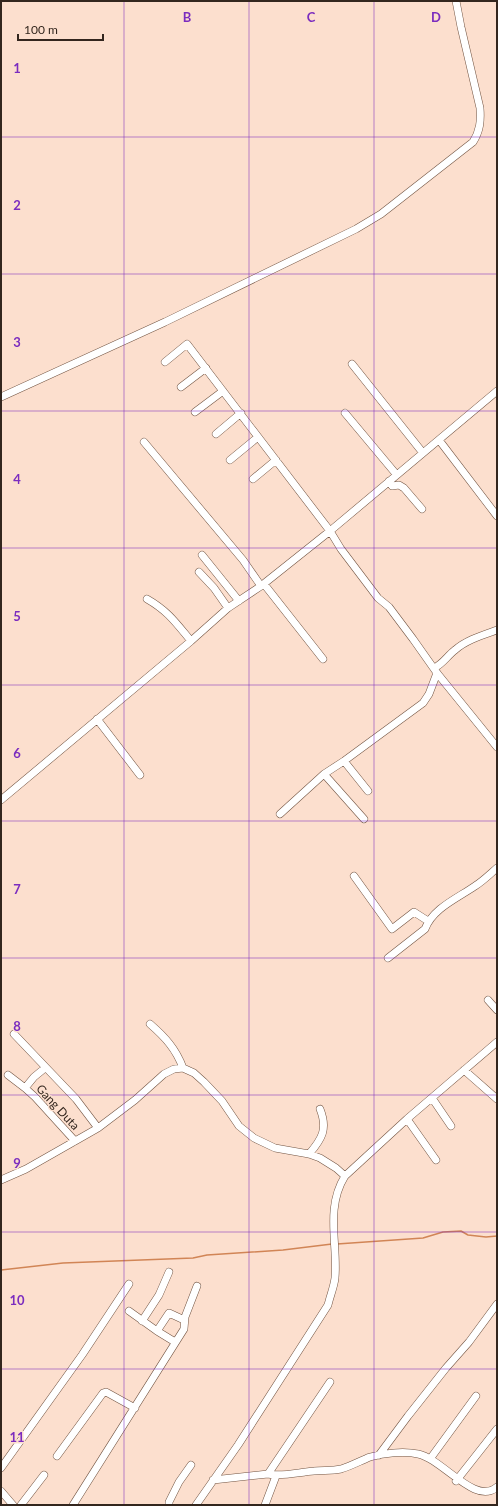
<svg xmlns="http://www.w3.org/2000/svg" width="498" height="1506" font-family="Lato,sans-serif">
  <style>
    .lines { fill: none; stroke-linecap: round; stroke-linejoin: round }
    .stream { stroke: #d18556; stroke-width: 1.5 }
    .minor-casing { stroke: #725442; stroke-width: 8 }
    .minor { stroke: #fff; stroke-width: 7 }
    .grid { fill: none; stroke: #7b2cbf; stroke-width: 1; stroke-opacity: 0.55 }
    .labels { text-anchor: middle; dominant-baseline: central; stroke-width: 3; stroke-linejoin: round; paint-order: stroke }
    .street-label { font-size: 12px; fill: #33261e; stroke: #fcdfce }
    .grid-label { font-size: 13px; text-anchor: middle; font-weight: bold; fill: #7b2cbf; stroke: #fcdfce; stroke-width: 3; stroke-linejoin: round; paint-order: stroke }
  </style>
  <rect width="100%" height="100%" fill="#fcdfce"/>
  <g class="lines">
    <path class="stream" d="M337 1244 423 1238 443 1232 461 1231 468 1235 486 1237 497 1236
      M1 1270 63 1263 193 1258 207 1255 283 1250 332 1244"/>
    <g class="minor-casing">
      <path id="minor" d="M165 362 187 344 330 531 341 549 378 598 389 607 413 639 437 673 497 747
        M352 364 423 453
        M181 387 206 368
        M1 397 165 322 356 229 381 214 473 142C480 131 481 121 480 108L461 27 456 1
        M195 412 223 391
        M345 413 396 474
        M216 434 241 413
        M439 440 497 516
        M144 442 243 560 261 586
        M230 460 258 437
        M253 479 276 460
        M389 481 392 486 399 485 404 488 422 509
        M202 555 239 601
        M199 572 214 588 228 608
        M264 584 323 659
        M147 599C168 611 176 623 191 641
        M434 668C443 664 447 656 455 650 466 640 483 635 497 630
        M97 719 140 775
        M344 761 368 791
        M324 774 364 819
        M1 800 191 641 228 608 261 586 330 531 497 391
        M280 814 324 774 344 761 423 703 429 694 437 673
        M354 876 392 929 414 912 428 921
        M388 958 425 929C433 908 458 898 475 886 483 881 490 874 497 868
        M488 1000 497 1010
        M150 1024C165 1037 176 1049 183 1068
        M14 1034 76 1099 98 1128
        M464 1070 497 1099
        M8 1075 25 1088 34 1077 45 1068
        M25 1088 35 1097 75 1141
        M432 1098 451 1126
        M407 1119 436 1160
        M309 1154C322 1139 328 1129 320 1109
        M1 1180 26 1169 98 1128 135 1100 164 1074 174 1069 183 1068 194 1073 204 1082 222 1101 239 1126 254 1138 275 1148 309 1154 320 1158 336 1168 345 1176
        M129 1311 157 1331 175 1342
        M142 1321 159 1295 169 1272
        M157 1331 169 1313 182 1319 185 1317 197 1286
        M379 1455 408 1416 446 1368 469 1342 497 1304
        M57 1456 103 1393 106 1392 135 1408
        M430 1459 476 1396
        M1 1468 82 1355 129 1284
        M268 1474 330 1382
        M213 1480 268 1474C283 1477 299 1472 314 1471 323 1470 332 1471 341 1469 351 1466 360 1461 370 1457 384 1453 404 1451 418 1454 443 1459 475 1506 497 1487
        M456 1481 497 1429
        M1 1491 13 1505
        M21 1505 44 1475
        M73 1505 184 1329 185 1317
        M169 1505V1502L179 1482 191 1465
        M196 1505 238 1445 328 1305C330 1296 334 1287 335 1278 338 1244 325 1208 345 1176L407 1119 497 1042
        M265 1505 276 1476"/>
    </g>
    <use href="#minor" class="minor"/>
  </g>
  <path class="grid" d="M124 1V1505M249 1V1505M374 1V1505M1 137H497M1 274H497M1 411H497M1 548H497M1 685H497M1 821H497M1 958H497M1 1095H497M1 1232H497M1 1369H497"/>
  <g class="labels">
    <g class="street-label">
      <text transform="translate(58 1107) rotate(47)">Gang Duta</text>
    </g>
  </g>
  <g class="grid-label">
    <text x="187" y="22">B</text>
    <text x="311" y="22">C</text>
    <text x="436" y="22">D</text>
    <text x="17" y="73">1</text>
    <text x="17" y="210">2</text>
    <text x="17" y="347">3</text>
    <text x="17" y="484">4</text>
    <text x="17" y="621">5</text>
    <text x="17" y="758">6</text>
    <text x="17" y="894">7</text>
    <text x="17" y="1031">8</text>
    <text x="17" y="1168">9</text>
    <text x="17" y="1305">10</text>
    <text x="17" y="1442">11</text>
  </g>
  <rect width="498" height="1506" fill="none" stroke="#33261e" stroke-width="4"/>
  <path d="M18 34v6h85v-6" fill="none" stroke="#33261e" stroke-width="2"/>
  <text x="24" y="34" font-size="12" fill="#33261e" stroke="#fcdfce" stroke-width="3" paint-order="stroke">100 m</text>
</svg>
